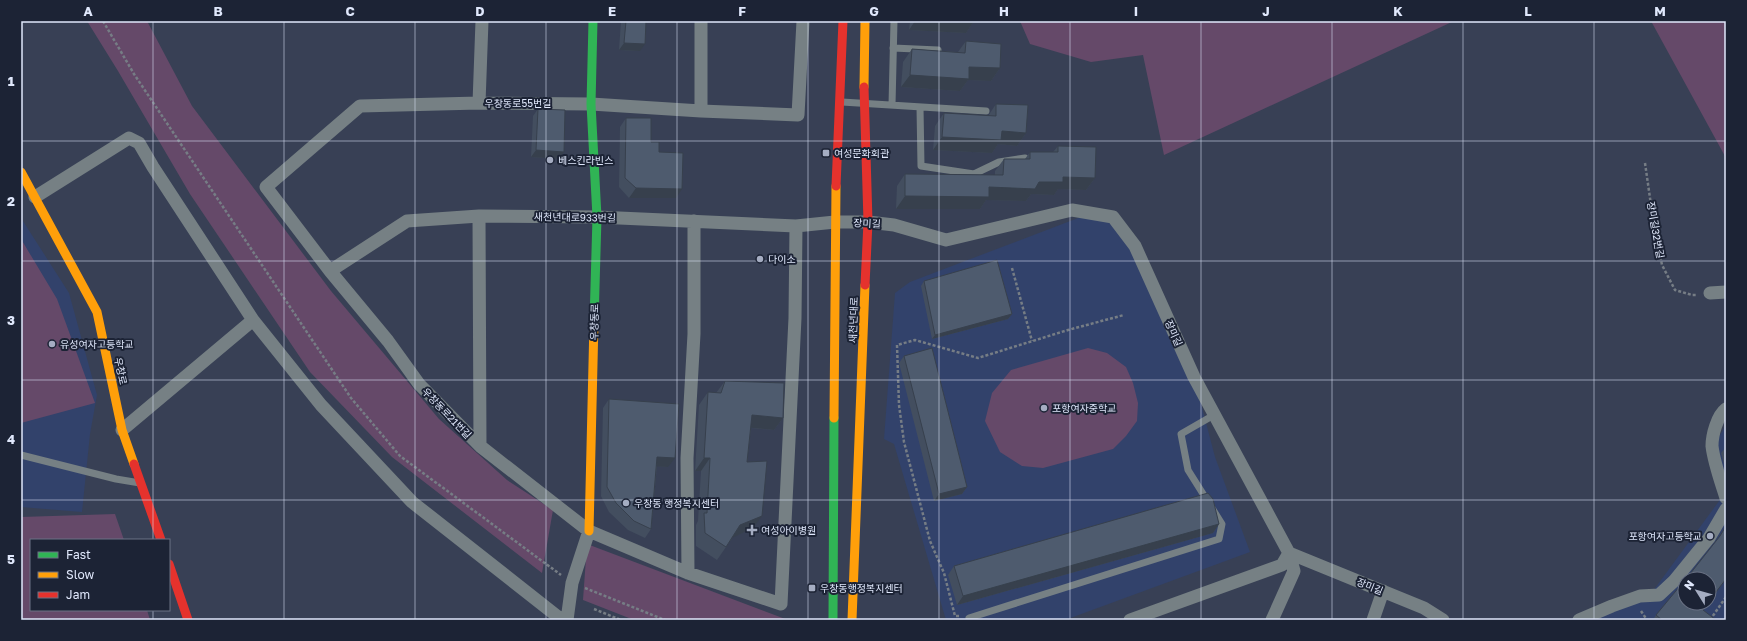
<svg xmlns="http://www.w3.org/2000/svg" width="1747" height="641" font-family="'Golos Text','Noto Sans KR',sans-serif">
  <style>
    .built { fill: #32426b; fill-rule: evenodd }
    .green { fill: #654969 }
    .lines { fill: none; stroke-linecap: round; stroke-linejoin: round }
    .path { stroke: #767d85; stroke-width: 2.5; stroke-dasharray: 3 2; stroke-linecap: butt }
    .lane { stroke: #768084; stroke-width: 7 }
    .street { stroke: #768084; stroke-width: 13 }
    .fast { stroke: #30b455; stroke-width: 9 }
    .slow { stroke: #ff9f0a; stroke-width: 9 }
    .jam { stroke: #e5322d; stroke-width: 9 }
    .wall { fill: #434e5f }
    .shaded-wall { fill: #37404d }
    .building { fill: #4e5b6e; stroke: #37404d }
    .grid { fill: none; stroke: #e0e8fc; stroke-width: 1; stroke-opacity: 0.55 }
    .poi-dot { fill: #a5adc2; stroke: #1c2335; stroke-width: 1.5 }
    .labels { text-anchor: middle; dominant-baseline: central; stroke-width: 4; stroke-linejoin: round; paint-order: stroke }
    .street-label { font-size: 10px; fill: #e0e8fc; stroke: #1c2335 }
    .poi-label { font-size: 10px; fill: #e0e8fc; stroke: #1c2335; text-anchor: start }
    .neatline { fill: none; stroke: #e0e8fc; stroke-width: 1.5 }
    .grid-label { font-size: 13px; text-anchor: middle; font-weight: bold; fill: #e0e8fc }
  </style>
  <rect width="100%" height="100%" fill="#384055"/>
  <path class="built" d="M1086 215 1113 217 1135 246 1194 377 1215 457 1250 552 1065 620H946L894 444 884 439 895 293 910 282Z
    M21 218 69 293 97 395 90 434 82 512 21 507Z
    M1726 425V620H1594L1650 595 1725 493 1717 440ZM1685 579H1709V603H1685Z"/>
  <path class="green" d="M87 21H147L192 106 331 291 439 419 507 480 553 510 542 573 392 457 310 372 190 194 118 71Z
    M1020 21H1454L1164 155 1143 55 1091 62 1030 44Z
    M1651 21H1726V158Z
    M21 239 57 299 95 403 21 423Z
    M1088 348 1107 353 1126 367 1133 383 1138 403 1137 421 1126 436 1113 449 1043 468 1022 466 1000 452 985 421 992 393 1011 370Z
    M115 514 124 540H31V610H147L150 620H21V517Z
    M587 544 788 620H634L583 600Z"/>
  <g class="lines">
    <path class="path" d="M103 21 134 74 351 398 400 456 561 575
      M1645 163 1653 219 1662 265 1675 290 1692 295H1697
      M1012 268 1032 341
      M585 588 665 620
      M594 609 621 620
      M1641 611 1647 620
      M959 616H955L944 573 930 541 904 442 899 405 897 345 915 340 978 358 1068 330 1124 315
      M1710 620 1726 597"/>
    <path class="lane" d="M893 48 938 50
      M842 102 986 111
      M892 105 894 21
      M920 107 921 166 974 174 999 162 1025 158
      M21 455 116 479 140 483
      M969 618 1219 539 1222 524 1188 470 1181 434 1214 415"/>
    <path class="street" d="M482 21 479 103 591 104 701 111 798 115 803 21
      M479 103 360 106 266 187 330 271 388 341 419 384 480 446 589 531 688 573 781 604 795 318 796 226
      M701 111V21
      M35 197 129 138 139 143 153 167 253 320 321 405 412 502 562 620
      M479 216 480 446
      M330 271 407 221 479 216 597 217 796 226 835 222H868L894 225 946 240 1072 210 1113 217 1135 246 1194 377 1289 553 1294 571 1272 620
      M1710 293 1726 292
      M1726 409C1717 416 1712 435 1712 446 1714 463 1721 482 1726 498
      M122 430 253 320
      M1289 553 1424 608 1443 620
      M688 573 687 458 694 334V221
      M567 620 572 583 589 531
      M1130 620 1282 565 1289 553
      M1373 620 1383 591
      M1579 620 1612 606 1640 596 1659 595 1674 581 1709 538 1726 509"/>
    <path class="fast" d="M593 21 591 104 597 217 594 322
      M833 620 834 418"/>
    <path class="slow" d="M864 87 865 21
      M21 172 97 312 122 430 134 464
      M834 418 836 186
      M589 531 594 322
      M852 620 865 285"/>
    <path class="jam" d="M864 87 868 222 865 285
      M836 186 843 21
      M134 464 161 540
      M169 564 188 620"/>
  </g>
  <path class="wall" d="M621 21H646L640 51 619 50Z
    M910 21H974L966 33 909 30Z
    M966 41 1000 68 991 81 968 80 960 91 901 87 903 62 912 49 958 52Z
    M996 104 1026 133 1017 146 998 144 992 153 933 150 935 126 944 113 988 116Z
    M538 109 564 152 559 159 531 157 533 116Z
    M626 118 659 152 676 198H629L619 187 620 127Z
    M1058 146 1095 178 1086 190 1058 189 1054 195 1031 194 1026 201 986 200 980 209H896L897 186 905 174 995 175V171L1004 159H1025L1030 152H1053Z
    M924 281 1012 314 1008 319 932 339 921 286Z
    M904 356 967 487 962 494 934 501 899 363Z
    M725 381 783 418 774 430 751 428 747 462 753 528 733 537 717 560 696 546V525L698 521 701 471H695L699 405 708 392 716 393Z
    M609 399 668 467 657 466 651 529 645 538 628 530 609 512 601 496 603 408Z
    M1726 447V465L1724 464 1721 453Z
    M1219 524 1213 533 957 605 948 575 954 566Z
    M1703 610 1716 620H1653L1656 615Z"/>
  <path class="shaded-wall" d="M915 21H974L966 33 909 30Z
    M624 43 645 44 640 51 619 50Z
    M969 67 1000 68 991 81 968 80 960 91 901 87 910 75Z
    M1002 131 1026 133 1017 146 998 144 992 153 933 150 942 137Z
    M536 150 564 152 559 159 531 157Z
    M1063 177 1095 178 1086 190 1058 189 1054 195 1031 194 1026 201 986 200 980 209H896L905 196 1039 182Z
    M636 188 682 189 676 198H629Z
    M1012 314 1008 319 932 339 935 335Z
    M752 415 783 418 774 430 743 427Z
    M657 457 675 458 668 467 651 466Z
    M704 458H710L701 471H695Z
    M967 487 962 494 934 501 939 494Z
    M762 516 753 528 732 538 740 525Z
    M1219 524 1213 533 957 605 963 596Z"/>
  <path class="building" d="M626 21H646L645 44 624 43Z
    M966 41 1001 44 1000 68 969 67V79L910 75 912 49 965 53Z
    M996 104 1028 105 1026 133 1002 131 1001 140 942 137 944 113 996 116Z
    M538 109 565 110 564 152 536 150Z
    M626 118H651V142H659V152L683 153 682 189 636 188 625 178Z
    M1058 146 1096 147 1095 178 1063 177V182H1039L1035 189 989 187V197L905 196V174L1003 175 1004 159H1030V152H1058Z
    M997 260 1012 314 935 335 924 281Z
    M932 348 967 487 939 494 904 356Z
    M725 381 784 383 783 418 752 415 747 462 767 461 762 516 740 525 726 547 705 533 704 513H707L710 458H704L708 392 721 393Z
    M609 399 679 404 675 458 657 457 651 529 634 521 616 503 607 487Z
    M1208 493 1213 499 1219 524 963 596 954 566Z
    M1726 526V579L1709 601V579H1686L1720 536Z
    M1685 580V603H1708L1703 610 1716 620H1662L1656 615Z"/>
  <path class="grid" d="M153 21V540M284 21V620M415 21V620M546 21V620M677 21V620M808 21V620M939 21V620M1070 21V620M1201 21V620M1332 21V620M1463 21V620M1594 21V620M21 141H1726M21 261H1726M21 380H1726M21 500H1726M153 610V620"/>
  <g class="poi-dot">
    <rect x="822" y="149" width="8" height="8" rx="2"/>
    <circle cx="550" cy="160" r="4"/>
    <circle cx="760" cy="259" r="4"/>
    <circle cx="52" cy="344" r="4"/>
    <circle cx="1044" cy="408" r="4"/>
    <circle cx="626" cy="503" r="4"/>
    <path d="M750 524h4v4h4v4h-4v4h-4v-4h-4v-4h4z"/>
    <circle cx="1710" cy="536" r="4"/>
    <rect x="808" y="584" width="8" height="8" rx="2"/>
  </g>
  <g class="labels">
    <g class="street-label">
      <text x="518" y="103">우창동로55번길</text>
      <text transform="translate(575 217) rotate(1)">새천년대로933번길</text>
      <text transform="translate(867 223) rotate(3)">장미길</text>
      <text transform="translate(1656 230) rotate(80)">장미길32번길</text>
      <text transform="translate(853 320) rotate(-88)">새천년대로</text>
      <text transform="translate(594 322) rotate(-89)">우창동로</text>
      <text transform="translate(1174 333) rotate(66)">장미길</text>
      <text transform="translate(121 371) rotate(78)">우창로</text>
      <text transform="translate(447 413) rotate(46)">우창동로21번길</text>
      <text transform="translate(1370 586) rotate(22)">장미길</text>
    </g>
    <g class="poi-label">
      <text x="834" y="153">여성문화회관</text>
      <text x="558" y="160">베스킨라빈스</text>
      <text x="768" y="259">다이소</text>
      <text x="60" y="344">유성여자고등학교</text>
      <text x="1052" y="408">포항여자중학교</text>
      <text x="634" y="503">우창동 행정복지센터</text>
      <text x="761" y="530">여성아이병원</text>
      <text x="1702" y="536" text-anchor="end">포항여자고등학교</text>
      <text x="820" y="588">우창동행정복지센터</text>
    </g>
  </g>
  <rect width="1747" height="641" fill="none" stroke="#1c2335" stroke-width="44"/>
  <rect x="30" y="539" width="140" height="72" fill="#1c2335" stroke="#6a7285"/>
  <rect x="38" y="552" width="20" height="6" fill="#30b455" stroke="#6a7285"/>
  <text x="66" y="559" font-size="12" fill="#e0e8fc">Fast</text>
  <rect x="38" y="572" width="20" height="6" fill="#ff9f0a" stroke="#6a7285"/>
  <text x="66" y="579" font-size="12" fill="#e0e8fc">Slow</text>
  <rect x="38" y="592" width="20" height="6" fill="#e5322d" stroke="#6a7285"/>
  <text x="66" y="599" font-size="12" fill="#e0e8fc">Jam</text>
  <g transform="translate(1697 591) rotate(307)"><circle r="19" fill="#1c2335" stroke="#6a7285"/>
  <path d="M0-3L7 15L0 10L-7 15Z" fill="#a5adc2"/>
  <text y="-6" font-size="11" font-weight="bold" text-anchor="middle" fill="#e0e8fc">N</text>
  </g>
  <rect x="22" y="22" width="1703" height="597" class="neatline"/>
  <g class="grid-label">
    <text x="88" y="16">A</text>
    <text x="218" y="16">B</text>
    <text x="350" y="16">C</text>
    <text x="480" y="16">D</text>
    <text x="612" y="16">E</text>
    <text x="742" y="16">F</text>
    <text x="874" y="16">G</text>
    <text x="1004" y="16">H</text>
    <text x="1136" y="16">I</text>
    <text x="1266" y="16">J</text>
    <text x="1398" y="16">K</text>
    <text x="1528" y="16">L</text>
    <text x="1660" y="16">M</text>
    <text x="11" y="86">1</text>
    <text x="11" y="206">2</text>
    <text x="11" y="325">3</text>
    <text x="11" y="444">4</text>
    <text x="11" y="564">5</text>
  </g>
</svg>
